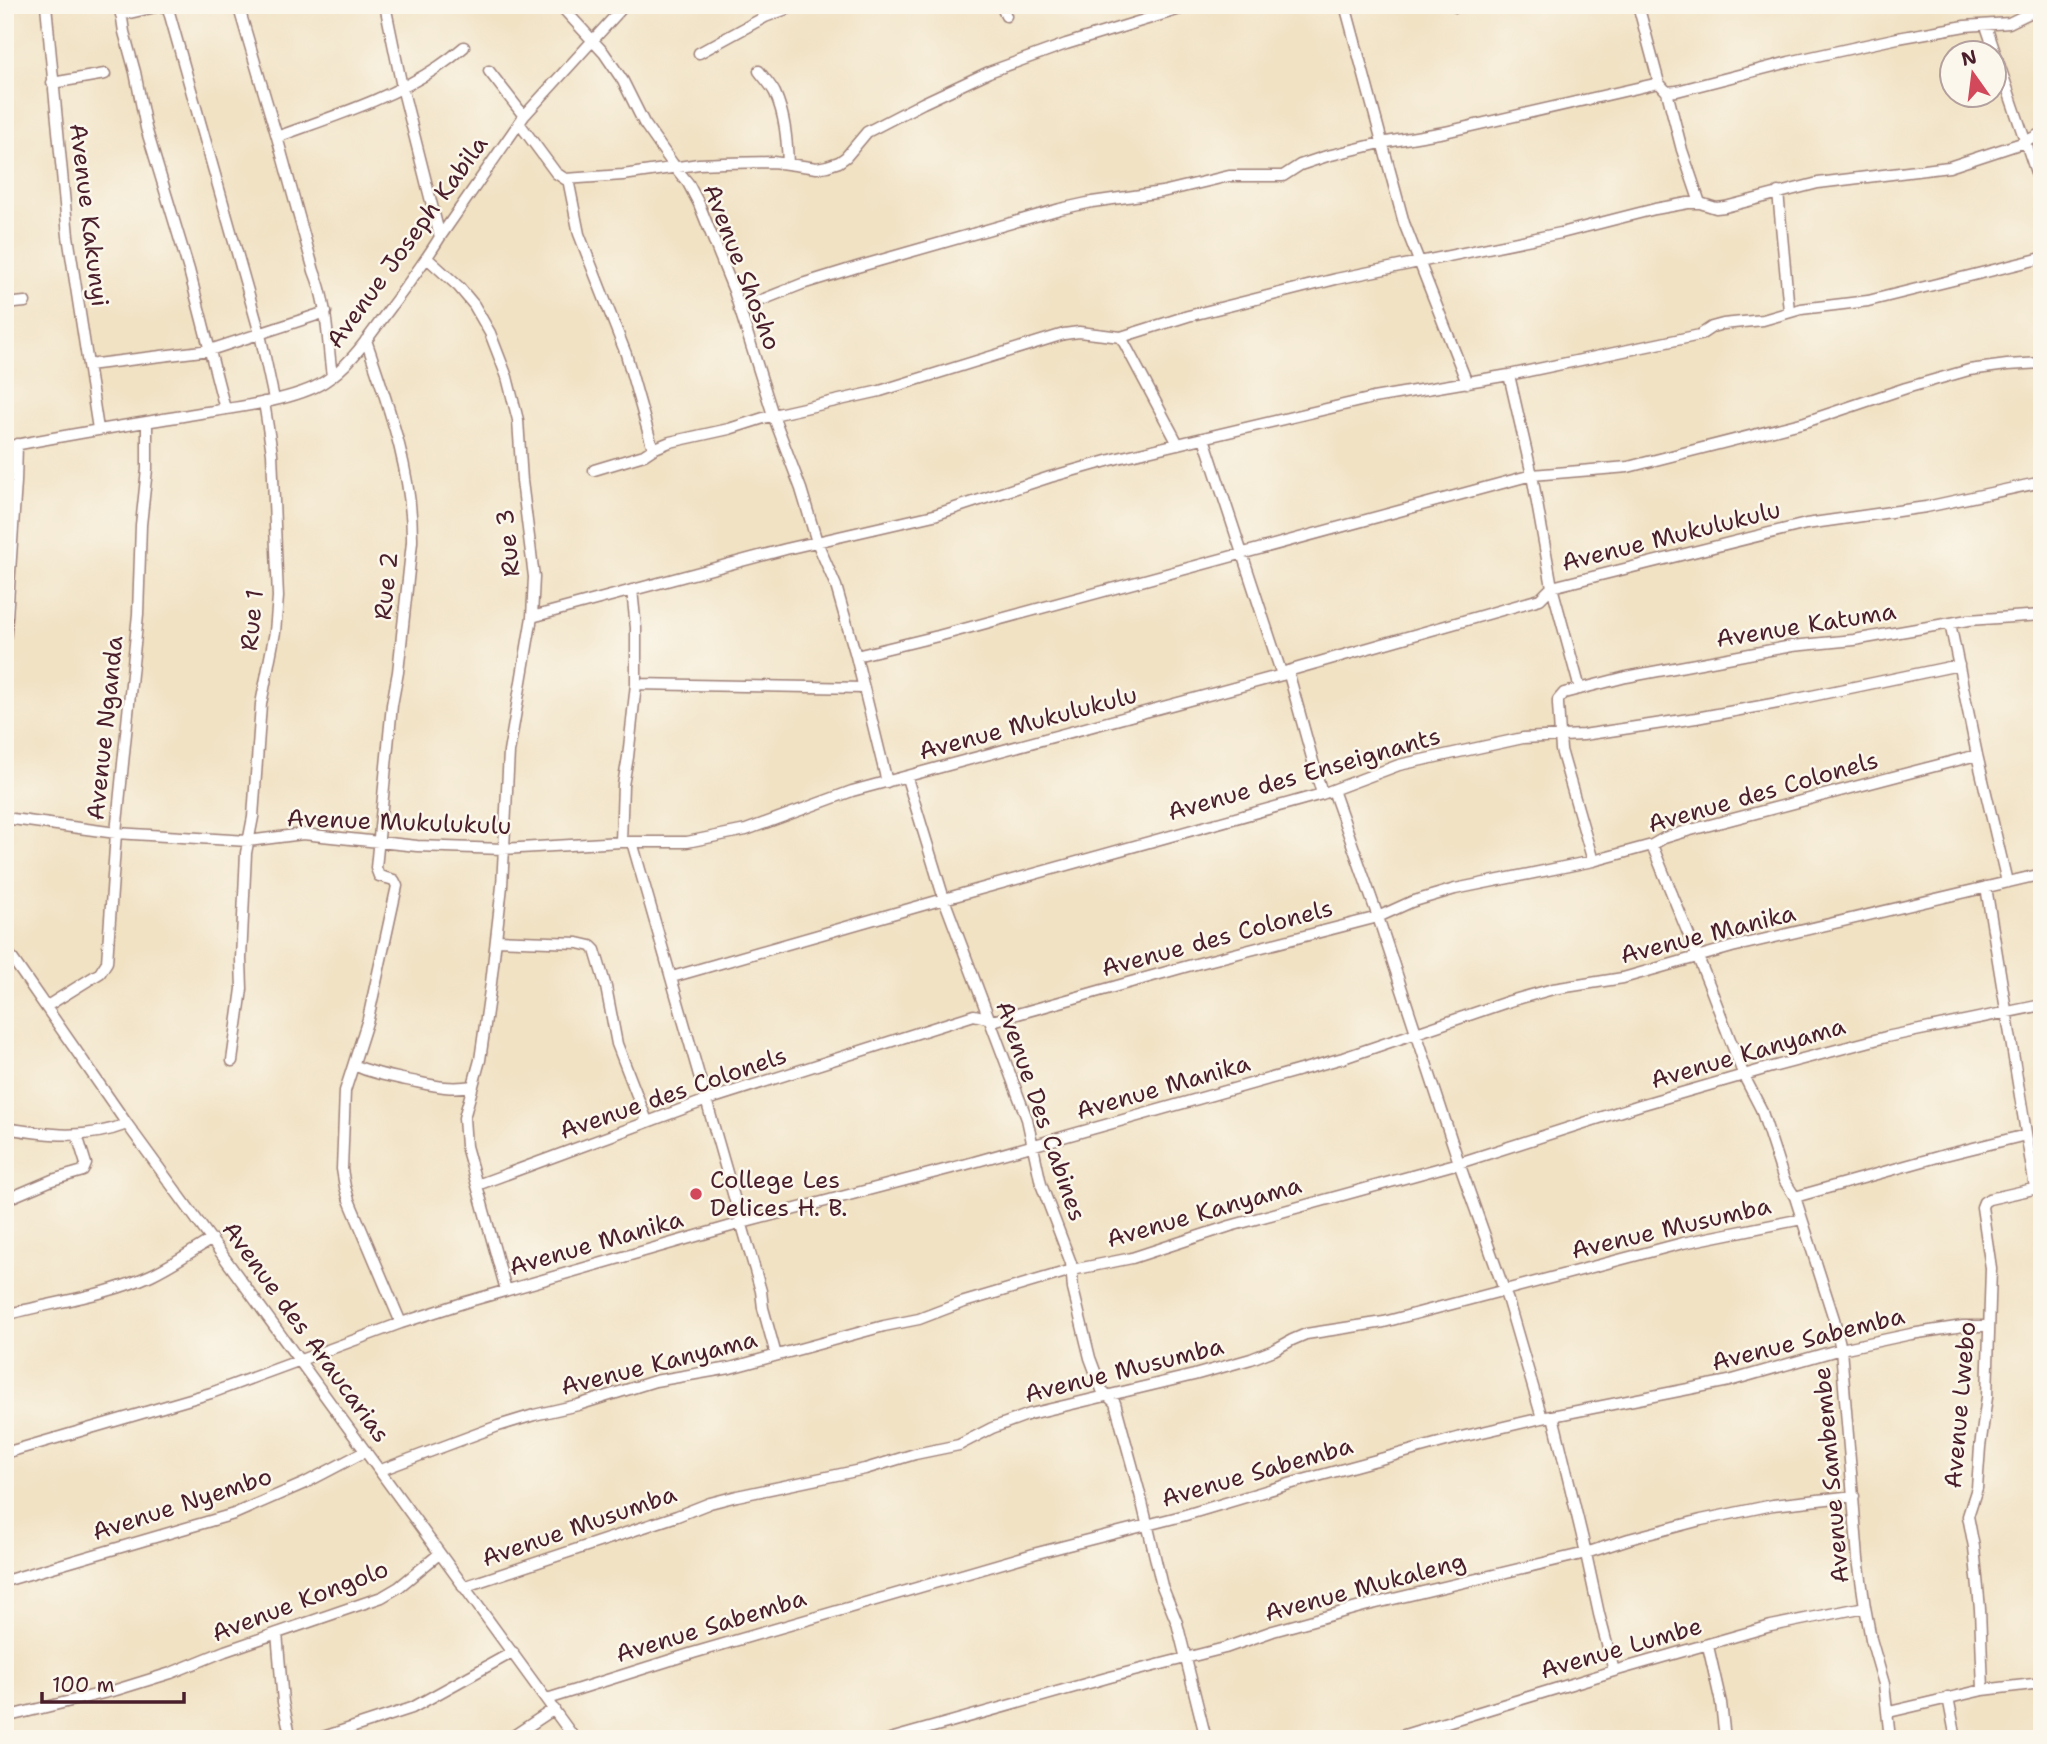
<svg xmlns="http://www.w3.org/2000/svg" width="2047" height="1744" font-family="'Shantell Sans',sans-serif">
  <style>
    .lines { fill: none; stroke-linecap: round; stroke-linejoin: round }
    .minor-casing { stroke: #9e8078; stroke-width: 13 }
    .minor { stroke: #fff; stroke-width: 10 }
    .poi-dot { fill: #d1495b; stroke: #fbf7ec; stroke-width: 2.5 }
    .labels { text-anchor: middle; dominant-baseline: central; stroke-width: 5; stroke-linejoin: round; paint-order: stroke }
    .street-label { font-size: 24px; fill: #4a1f2b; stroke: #fbf7ec }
    .poi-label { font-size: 24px; fill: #4a1f2b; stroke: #fbf7ec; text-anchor: start }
  </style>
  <rect width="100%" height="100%" fill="#fbf7ec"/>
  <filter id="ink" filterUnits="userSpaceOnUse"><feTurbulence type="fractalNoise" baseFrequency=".0143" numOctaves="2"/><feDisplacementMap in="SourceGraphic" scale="14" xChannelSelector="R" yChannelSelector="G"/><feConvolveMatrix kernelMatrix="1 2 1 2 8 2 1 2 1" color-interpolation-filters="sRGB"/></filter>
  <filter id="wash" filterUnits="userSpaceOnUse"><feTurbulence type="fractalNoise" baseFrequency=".00686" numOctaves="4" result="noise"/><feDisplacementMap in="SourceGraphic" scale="28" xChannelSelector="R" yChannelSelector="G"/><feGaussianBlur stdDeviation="1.57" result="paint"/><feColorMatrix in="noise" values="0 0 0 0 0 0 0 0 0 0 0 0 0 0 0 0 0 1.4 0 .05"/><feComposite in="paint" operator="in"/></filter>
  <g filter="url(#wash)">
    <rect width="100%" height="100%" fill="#f1e2c4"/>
  </g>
  <g filter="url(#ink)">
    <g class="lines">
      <g class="minor-casing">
        <path id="minor" d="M46 5 68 236 98 429
          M120 5 124 32 135 72 146 128 189 270 225 409
          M167 5 260 334 274 399
          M238 5 277 137 314 271C328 305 327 341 332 376
          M385 5 402 87 440 237
          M560 5 604 53 623 81 644 123 675 167 688 183 699 204 734 291 773 415 801 489 817 542 836 586 856 656 887 782
          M1001 5 1006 16
          M1345 5 1404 223 1467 383
          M1638 5 1659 83 1667 92 1682 150 1700 203
          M1456 7 1459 5
          M121 15 164 5
          M1986 26 2042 190
          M699 53 765 17 797 5
          M489 71 524 116
          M759 71C764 78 771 85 775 93 785 115 787 140 788 164
          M52 83 105 74
          M1667 92 1677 91 1789 62 1898 38 1965 26 2009 23 2042 7
          M519 123 556 173 565 179 623 175 699 164 724 163 773 162 817 168 827 166 839 162 846 157 867 132 923 103 989 72 1066 44 1193 5
          M277 137C331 117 390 99 438 67 447 61 456 54 464 47
          M568 179 579 234 626 354 653 449
          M1778 192 1789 311
          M427 258 459 287 474 305 490 333 507 377 518 420 522 481 534 577 532 617 509 752 502 886 491 983 480 1060 464 1118 466 1146 506 1290
          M5 304 25 302
          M739 309 802 284 857 267 1060 209 1092 202 1162 192 1229 176H1283L1300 165 1327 156 1381 143 1445 132 1659 83
          M1121 337 1178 444
          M366 340C388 405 413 473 412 542L398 672 392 705 376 868 379 876 394 880 397 886 368 1019 345 1091 342 1169 345 1187 349 1200 401 1323
          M88 365 210 350 326 312
          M1509 375 1532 475 1552 587 1580 689
          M1204 438 1282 675
          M5 447C70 434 135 424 200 413 234 408 296 400 324 382 351 365 369 336 388 311 406 287 424 263 440 237L524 116 625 5
          M594 470 644 455 653 449 670 442 729 429 773 415 880 391 1064 334 1079 332 1121 337 1188 316 1336 279 1561 233 1655 209 1688 203H1700L1716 208 1725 207 1818 183 1949 167 2025 142 2042 133
          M532 617 786 549 934 515 1050 477 1118 458 1373 398 1509 375 1700 335 1712 327 1723 324 1763 320 1801 309 1868 301 2042 258
          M1950 623 1977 755 2007 882
          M5 647 16 482 17 444
          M856 656 938 636 1532 475 1628 467 1805 422 1906 388 1969 370 2007 365 2042 363
          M1288 671 1322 794
          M636 684 864 688
          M907 778 944 899 1027 1119 1041 1184 1071 1263 1073 1289 1090 1358 1102 1390 1115 1403 1140 1494 1162 1586 1177 1623 1206 1739
          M1333 790 1378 917 1459 1163 1508 1301 1542 1418
          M5 818 116 833 248 841 303 834 417 846 503 849 621 842H687L746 830 852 791 1282 675 1288 671 1540 599 1552 587 1806 524 1926 507 2042 482
          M621 842 623 785 628 757 636 684V628L632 590
          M632 842 761 1291 763 1308 776 1355
          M1652 845 1710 987 1744 1076 1761 1109 1784 1180 1795 1197 1834 1319 1841 1349 1858 1559 1865 1607 1871 1639 1884 1684 1890 1739
          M1593 861 1561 750 1558 704V700L1564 693 1626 677 1792 646 1854 640 1968 620 2042 615
          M1986 887 2035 1188
          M496 940 578 943 591 946 595 950 606 987 617 1044 647 1121
          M5 948 127 1124 575 1739
          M672 977 944 899 1322 794 1399 765 1523 738 1583 735 1696 718 1783 702 1959 665
          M47 1006 100 973 107 962 116 833 138 614 141 525 147 469V422
          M232 1061 242 989 241 959 246 853 253 817 261 704 275 632 278 597 272 453 264 402
          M354 1065C371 1073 388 1076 407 1080 432 1085 447 1090 473 1086
          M5 1128C48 1135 86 1140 127 1124
          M477 1185 707 1100 974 1015 996 1020 1188 966 1378 917 1411 902 1455 889 1593 861 1652 845 1664 838 1687 831 1977 755
          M1795 1197 1941 1156 2026 1135
          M5 1200 52 1180 83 1171 86 1164 77 1135
          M5 1315C53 1302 106 1296 151 1275 172 1265 192 1251 212 1239
          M1553 1416 1583 1540 1599 1614 1614 1671
          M5 1453 211 1393 401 1323 466 1302 742 1223 967 1164 1343 1058 1510 1001 1553 989 1623 978 1732 947 2042 874
          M381 1470 498 1426 534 1415 578 1405 655 1381 730 1368 884 1326 919 1319 961 1303 1072 1270 1132 1258 1230 1226 1459 1163 1640 1105 1768 1068 1886 1037 2042 1005
          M5 1581 234 1514 305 1483 366 1451
          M463 1587 677 1516 710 1503 737 1496 865 1469 915 1454 959 1445 992 1428 1030 1414 1194 1375 1251 1359 1274 1350 1292 1340 1306 1334 1384 1322 1683 1243 1802 1219
          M277 1633 283 1702 291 1739
          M1708 1646 1721 1703 1725 1739
          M1983 1690 1980 1609 1974 1547 1968 1516 1977 1488 1980 1447 1987 1397 1991 1268 1982 1207 1984 1202 1989 1199 2042 1187
          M1948 1697 1956 1739
          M547 1699 693 1653 1037 1553 1182 1516 1296 1482 1461 1437 1542 1418 1729 1381 1841 1349 1911 1334 1963 1326H1988
          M1889 1712 1983 1690 2042 1683
          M5 1717 116 1690 171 1673 225 1651 382 1597 399 1587 439 1554
          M317 1739 412 1708 513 1652
          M509 1739 554 1709
          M890 1739 1110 1677 1225 1648 1273 1631 1364 1606 1586 1553 1629 1539 1701 1520 1773 1505 1854 1496
          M1391 1739 1614 1671 1771 1626 1865 1607"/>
      </g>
      <use href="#minor" class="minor"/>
    </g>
  </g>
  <circle class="poi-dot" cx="696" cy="1194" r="7"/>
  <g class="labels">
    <g class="street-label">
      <text transform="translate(89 215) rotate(83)">Avenue Kakunyi</text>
      <text transform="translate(407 242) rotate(-54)">Avenue Joseph Kabila</text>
      <text transform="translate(742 267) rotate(69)">Avenue Shosho</text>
      <text transform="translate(1671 536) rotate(-14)">Avenue Mukulukulu</text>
      <text transform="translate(508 543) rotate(-96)">Rue 3</text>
      <text transform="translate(386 586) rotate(-84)">Rue 2</text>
      <text transform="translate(252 620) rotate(-84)">Rue 1</text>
      <text transform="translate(1806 625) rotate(-9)">Avenue Katuma</text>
      <text transform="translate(1028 723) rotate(-15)">Avenue Mukulukulu</text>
      <text transform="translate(105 728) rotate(-84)">Avenue Nganda</text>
      <text transform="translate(1304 774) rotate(-16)">Avenue des Enseignants</text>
      <text transform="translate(1763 792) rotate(-16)">Avenue des Colonels</text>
      <text transform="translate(399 822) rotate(2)">Avenue Mukulukulu</text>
      <text transform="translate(1708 934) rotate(-14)">Avenue Manika</text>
      <text transform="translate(1217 938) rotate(-15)">Avenue des Colonels</text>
      <text transform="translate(1748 1053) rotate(-16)">Avenue Kanyama</text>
      <text transform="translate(1163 1087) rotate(-16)">Avenue Manika</text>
      <text transform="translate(673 1093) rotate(-19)">Avenue des Colonels</text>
      <text transform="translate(1041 1111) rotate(71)">Avenue Des Cabines</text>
      <text transform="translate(1204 1212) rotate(-16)">Avenue Kanyama</text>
      <text transform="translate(1671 1228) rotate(-13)">Avenue Musumba</text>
      <text transform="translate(596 1243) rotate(-16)">Avenue Manika</text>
      <text transform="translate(306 1332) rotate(54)">Avenue des Araucarias</text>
      <text transform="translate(1808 1339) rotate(-14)">Avenue Sabemba</text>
      <text transform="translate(659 1363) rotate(-14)">Avenue Kanyama</text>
      <text transform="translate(1124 1370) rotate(-14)">Avenue Musumba</text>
      <text transform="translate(1960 1405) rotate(-85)">Avenue Lwebo</text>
      <text transform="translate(1257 1472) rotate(-16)">Avenue Sabemba</text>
      <text transform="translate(1831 1475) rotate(-95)">Avenue Sambembe</text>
      <text transform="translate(182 1504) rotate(-18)">Avenue Nyembo</text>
      <text transform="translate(579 1526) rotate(-19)">Avenue Musumba</text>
      <text transform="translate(1365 1587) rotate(-15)">Avenue Mukaleng</text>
      <text transform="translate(300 1601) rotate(-21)">Avenue Kongolo</text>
      <text transform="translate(711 1626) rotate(-17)">Avenue Sabemba</text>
      <text transform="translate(1621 1648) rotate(-16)">Avenue Lumbe</text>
    </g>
    <g class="poi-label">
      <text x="710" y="1180">College Les<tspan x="710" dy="28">Delices H. B.</tspan></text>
    </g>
  </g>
  <rect width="2047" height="1744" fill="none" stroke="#fbf7ec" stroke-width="28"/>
  <g transform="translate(1973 74) rotate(346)"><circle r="33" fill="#fbf7ec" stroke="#b4a19f" stroke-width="2"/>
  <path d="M0-5L12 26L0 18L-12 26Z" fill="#d1495b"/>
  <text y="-10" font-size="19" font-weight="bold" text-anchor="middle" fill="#4a1f2b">N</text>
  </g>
  <path d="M42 1692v10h142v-10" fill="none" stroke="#4a1f2b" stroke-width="3.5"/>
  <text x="52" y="1692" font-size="21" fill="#4a1f2b" stroke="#fbf7ec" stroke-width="5" paint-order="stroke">100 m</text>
</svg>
